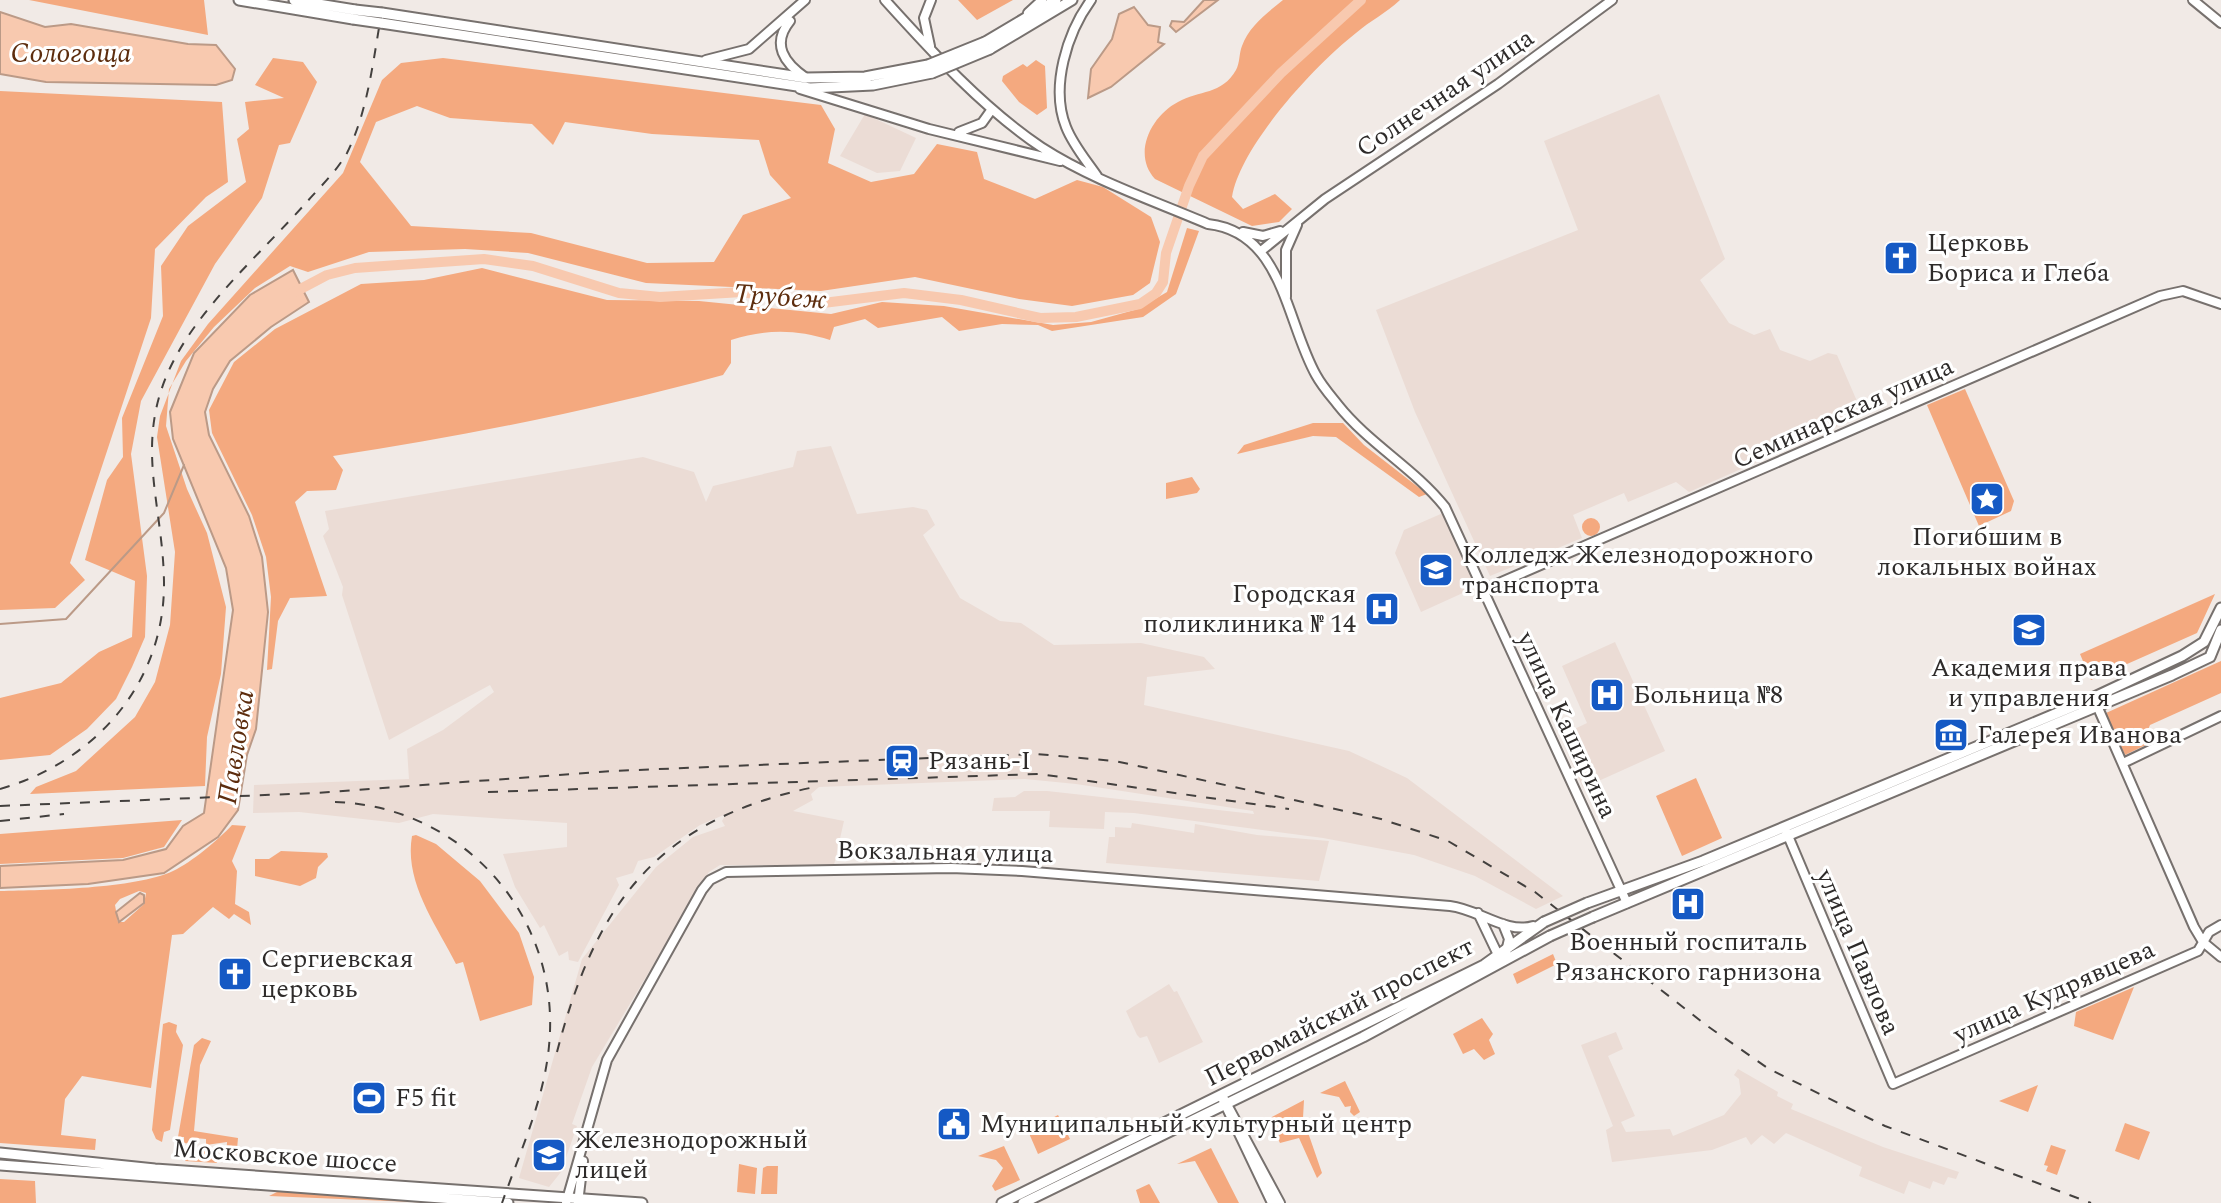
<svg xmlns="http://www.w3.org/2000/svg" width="2221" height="1203" font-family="Spectral,serif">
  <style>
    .built { fill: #ebdcd5 }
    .green { fill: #f4a97f; fill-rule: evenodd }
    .water { fill: #f8c9af; stroke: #bb9a87; stroke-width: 2 }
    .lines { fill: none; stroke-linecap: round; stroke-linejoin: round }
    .stream { stroke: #bb9a87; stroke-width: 2 }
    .river { stroke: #f8c9af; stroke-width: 10 }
    .secondary-casing { stroke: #77716e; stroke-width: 12 }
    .primary-casing { stroke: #77716e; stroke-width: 13 }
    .secondary { stroke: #fff; stroke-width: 8 }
    .primary { stroke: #fff; stroke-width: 9 }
    .rail { stroke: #43403e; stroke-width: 2; stroke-dasharray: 10 10; stroke-linecap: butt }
    .primary-bridge-casing { stroke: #77716e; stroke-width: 13; stroke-linecap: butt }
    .primary-bridge { stroke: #fff; stroke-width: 9 }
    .labels { text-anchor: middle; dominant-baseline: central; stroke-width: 6; stroke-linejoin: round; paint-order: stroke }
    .street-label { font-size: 26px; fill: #2e2b2a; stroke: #fff }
    .poi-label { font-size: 26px; fill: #2e2b2a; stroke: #fff; text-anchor: start }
    .water-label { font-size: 28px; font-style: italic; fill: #5d2d0e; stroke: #fff }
  </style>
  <rect width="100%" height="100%" fill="#f1eae6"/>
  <path class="built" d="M1659 94 1725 259 1700 280 1729 323 1754 335 1770 329 1780 350 1810 361 1828 353 1837 355 1863 415 1689 492 1676 482 1628 502 1624 493 1573 515 1582 538 1490 576 1415 412 1376 310 1578 230 1544 141Z
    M865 114 916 138 900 171 877 173 840 156Z
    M831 446 857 514 913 507 927 510 935 525 923 535 960 598 1000 621 1021 623 1054 645 1141 643 1204 657 1215 669 1147 677 1144 705 1349 751 1407 778 1563 896 1536 909 1475 876 1414 855 1323 838 1134 813 1105 812 1104 829 1049 827 1050 811H992L994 798 1015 797 1024 791H1047L1254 814 1253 811 1076 784 1025 779 819 787 811 794 813 800 793 811 844 821 834 865H720L709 872 592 1067 572 1124 577 1126 561 1172 549 1187 519 1178 582 959 656 867 693 837 725 826 722 821 726 814 700 825 654 857 638 861 633 873 616 878 619 885 578 962 569 960 568 951 559 956 544 925 540 928 515 887 503 854 567 847V823L433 814 399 823 299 812 253 813 254 785 409 779 407 749 443 730 494 692 490 685 389 740 342 595 343 587 323 536 329 529 325 511 643 457 694 472 706 502 713 486 793 467 797 451Z
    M1443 513 1476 587 1421 612 1395 553 1404 530Z
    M1615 642 1665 751 1583 788 1560 736 1587 723 1562 666Z
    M1132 823 1194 833 1195 824 1257 835 1329 841 1319 881 1106 863 1109 837H1115V827L1131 828Z
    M1169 984 1174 992 1177 991 1203 1042 1159 1063 1147 1036 1140 1038 1137 1035 1126 1011Z
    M1616 1032 1623 1049 1608 1056 1635 1116 1621 1122 1626 1132 1670 1129 1673 1136 1724 1115 1741 1094 1739 1079 1734 1075 1738 1069 1778 1092 1777 1096 1793 1104 1791 1109 1883 1147 1959 1172 1956 1179 1948 1177 1944 1185 1933 1181 1930 1189 1909 1181 1904 1194 1859 1176 1862 1167 1786 1133 1774 1144 1762 1135 1751 1145 1746 1137 1712 1150 1612 1162 1606 1130 1613 1126 1581 1045Z"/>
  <path class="green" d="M29 0H204L208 35Z
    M958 0H1013L977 20Z
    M1283 0H1400C1386 13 1370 21 1356 33 1315 65 1240 146 1232 197L1243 209 1275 194 1292 209 1279 222 1252 226 1155 179C1132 154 1151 116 1178 102 1199 90 1222 95 1236 70 1240 63 1239 53 1242 46 1249 26 1267 13 1283 0Z
    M273 58 303 62 317 82 290 143 279 145 262 198 215 264 141 401 131 454 147 576 145 637 132 667 116 699 87 729 50 755 0 760V698L61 683 99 652 132 637 135 581 85 560 107 480 123 457 122 418 163 316 161 266 188 226 246 182 237 139 249 129 245 102 284 98 255 85Z
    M443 58 821 105 835 129 828 163 871 182 914 174 937 144 977 152 984 179 1035 199 1077 180 1103 187 1151 217 1160 242 1150 283 1133 295 1072 306 1019 299 915 277 821 291 646 283 528 253 465 249 369 252 308 272 290 266 255 288 214 327 186 361 169 389 166 426 187 489 207 533 226 607 221 674 207 737 205 786 30 794 36 787 76 771 135 717 155 682 170 625 175 552 157 437 160 416 181 361 208 324 343 173 382 80 401 63ZM417 106 450 118 532 124 553 145 565 122 652 134 759 140 770 175 791 198 743 215 714 262 647 263 531 233 411 226 360 162 376 122Z
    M1036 60 1045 66 1047 108 1037 115 1019 102 1002 81 1003 76 1023 64 1027 67Z
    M0 91 222 102 228 182 206 197 155 249 151 318 70 563 85 580 55 608 0 610Z
    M1187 228 1199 231 1176 294 1143 317 1052 331 1038 325 1002 324 959 331 942 317 878 328 865 319 834 327 830 340C796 329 765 329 731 340V363L723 375C594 410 465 436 333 456L343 470 336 490 307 491 295 502 327 596 290 598 278 621 272 669 267 670 271 597 266 557 252 515 212 433 209 410 234 362 275 329 361 284 424 280 482 268 607 300 699 301 831 314 882 302 944 306 1053 325 1091 322 1138 309 1167 292Z
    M1965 389 2014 501 2011 511 1979 526 1927 405Z
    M1313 423H1343L1364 445 1427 494 1419 497 1336 437 1313 436 1237 454 1244 445Z
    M1192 477 1200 489 1197 493 1166 499V483Z
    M1582 527a9 9 0 1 1 18 0a9 9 0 1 1-18 0Z
    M2215 594 2197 633 2091 680 2080 654Z
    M2221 661V693L2150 725 2145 737 2150 743 2125 755 2106 713Z
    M1696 778 1722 838 1682 856 1656 796Z
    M182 820 164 847 123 858 0 864V834Z
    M232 825 246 826 232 861 237 871 235 904 249 912 251 925 234 914 229 919 213 907 183 934 172 935 151 1088 82 1076 65 1099 61 1135 96 1139 95 1150 0 1143V891C44 890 134 889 173 871 192 862 218 840 232 825ZM139 891 146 893 144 904 124 922H118L115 905 120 899Z
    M416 835 436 844 480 881 519 933 534 977 532 1005 480 1021 463 962 456 964C436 924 404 882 412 836Z
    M281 851 327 853 328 857 318 867 316 878 300 886 255 876V859H269Z
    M1553 954 1557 964 1517 984 1513 974Z
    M2134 987 2113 1040 2074 1026 2076 1012Z
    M1482 1018 1493 1034 1489 1040 1495 1054 1484 1060 1474 1049 1463 1054 1453 1034Z
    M169 1022 177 1025 176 1032 183 1045 170 1130 164 1132 162 1142 156 1139 152 1130 163 1024Z
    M202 1038 211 1041 200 1065 194 1131 238 1138 236 1161H226L227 1142 206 1145V1139L194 1138 193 1144 184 1143V1137H178L194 1045Z
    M1345 1081 1360 1112 1354 1116 1350 1112 1351 1106 1345 1107 1339 1097 1320 1093Z
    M2038 1085 2028 1112 1999 1101Z
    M1304 1100 1303 1118 1322 1173 1317 1178 1299 1138 1280 1143 1268 1119Z
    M1058 1115 1070 1139 1038 1154 1028 1131Z
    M2125 1123 2150 1132 2139 1160 2115 1151Z
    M2051 1145 2066 1150 2057 1175 2046 1171 2048 1166 2044 1165Z
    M1004 1146 1020 1180 995 1191 992 1186 1003 1168 996 1160 978 1156Z
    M1211 1148 1239 1203H1218L1195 1161 1177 1164Z
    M189 1149 216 1151 217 1163 185 1161Z
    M739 1164 757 1168 755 1194 737 1192Z
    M767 1166H778L777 1194H761L763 1168Z
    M0 1179 35 1181 36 1203H0Z
    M1149 1184 1150 1185 1160 1203H1140L1136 1190Z
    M279 1191 434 1202 436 1203 269 1196Z"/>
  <path class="water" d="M1204 0H1218L1176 32 1170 26 1172 21 1184 22Z
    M1134 7 1148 25 1160 27 1158 42 1164 44 1111 87 1088 98 1091 69 1112 39 1119 14Z
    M0 12 45 27 71 24 188 44 216 45 235 69 232 80 216 85 46 82 0 74Z
    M293 270 309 302 271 327 230 361 213 389 205 412 209 435 249 516 262 557 268 612 256 729 247 755 238 810 218 837 164 873 88 884 0 888V866L123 860 166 849 183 826 204 813 233 610 226 568 173 439 170 412 194 353 250 295Z
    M140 893 144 895V903L119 922 116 912Z"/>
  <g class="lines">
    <path class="stream" d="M0 624 66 619 164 513 184 465"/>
    <path class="river" d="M291 294 327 275 355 268 484 259 533 266 619 293 660 297 742 292 815 304 904 293 961 300 1040 318 1076 317 1140 304 1156 293 1163 282 1166 253 1189 186 1203 156 1281 73 1361 0"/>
    <g class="secondary-casing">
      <path id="secondary" d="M885 0C932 52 983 108 1041 147 1092 180 1152 200 1208 224 1283 232 1286 322 1316 375 1322 386 1330 395 1338 405 1369 444 1414 468 1445 507L1627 903
        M1091 0C1067 33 1050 87 1066 127 1073 145 1086 160 1097 176
        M2193 0 2221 23
        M1028 13 1042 0
        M790 21C771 44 784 63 806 78
        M930 46 924 18 931 0
        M706 60 749 49 805 0
        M800 89 929 129 1060 161
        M959 132 982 123 992 109
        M1243 232 1263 236 1280 231
        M1261 251 1325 199 1498 84 1612 0
        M1286 297V250L1297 225
        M1483 590 2160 296 2183 291 2221 304
        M2095 701 2194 927 2203 942 2221 957
        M2123 763 2221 716
        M1786 831 1893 1084 2198 951 2209 932 2221 925
        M1478 913 1500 959
        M1503 924 1509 939 1506 952
        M1224 1099 1280 1203
        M1223 1100 1272 1203
        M566 1203 607 1060 702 890 710 880 726 872 951 868 1022 871 1450 906C1478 909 1506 934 1533 926
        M578 1203 583 1161"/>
    </g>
    <g class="primary-casing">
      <path id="primary" d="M239 0 353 19
        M294 0 355 10
        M382 13 806 78 865 77 928 65
        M381 23 810 88 873 85 932 73
        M985 42 1056 0
        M990 49 1072 0
        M1587 903 1703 861 2086 701 2182 656 2204 642 2221 608
        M1593 917 2172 675 2210 657 2221 630
        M0 1153 155 1169 642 1203
        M0 1165 508 1203
        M1002 1203 1484 965 1544 922
        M1023 1203 1363 1037 1550 936"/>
    </g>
    <use href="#secondary" class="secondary"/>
    <use href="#primary" class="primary"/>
    <path class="rail" d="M0 789C95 762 165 683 164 582 163 504 134 445 170 368 198 308 261 253 305 204 319 188 336 172 347 153 370 107 374 50 384 0
      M488 792 1039 774 1289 809
      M335 802C463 806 562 917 549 1046 544 1100 520 1152 502 1203
      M0 806 315 793 613 771 902 759 1036 754 1115 761 1381 819 1448 841 1535 892 1706 1025 1769 1069 1885 1126 2091 1203
      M0 821 64 814
      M557 1052C595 905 656 821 810 788"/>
    <g class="primary-bridge-casing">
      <path id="primary-bridge" d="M355 10 382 13
        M353 19 381 23
        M928 65 985 42
        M932 73 990 49
        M1544 922 1587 903
        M1550 936 1593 917"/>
    </g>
    <use href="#primary-bridge" class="primary-bridge"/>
  </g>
  <defs>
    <g id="church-square" transform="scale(1.8)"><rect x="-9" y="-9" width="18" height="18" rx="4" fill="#1559c4" stroke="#fff"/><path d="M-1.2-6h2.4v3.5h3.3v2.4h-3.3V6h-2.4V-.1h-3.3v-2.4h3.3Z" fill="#fff"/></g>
    <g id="sight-square" transform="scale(1.8)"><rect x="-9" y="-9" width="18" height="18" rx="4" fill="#1559c4" stroke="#fff"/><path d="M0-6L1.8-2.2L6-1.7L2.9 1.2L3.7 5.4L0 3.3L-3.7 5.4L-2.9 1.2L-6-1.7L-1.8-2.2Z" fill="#fff"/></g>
    <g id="university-square" transform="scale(1.8)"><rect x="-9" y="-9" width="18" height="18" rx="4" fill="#1559c4" stroke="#fff"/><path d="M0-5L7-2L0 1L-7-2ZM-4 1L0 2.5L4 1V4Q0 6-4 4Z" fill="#fff"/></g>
    <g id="hospital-square" transform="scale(1.8)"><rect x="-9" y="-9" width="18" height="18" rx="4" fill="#1559c4" stroke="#fff"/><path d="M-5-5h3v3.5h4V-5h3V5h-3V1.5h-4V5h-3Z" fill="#fff"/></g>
    <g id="museum-square" transform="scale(1.8)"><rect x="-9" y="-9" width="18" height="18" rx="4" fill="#1559c4" stroke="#fff"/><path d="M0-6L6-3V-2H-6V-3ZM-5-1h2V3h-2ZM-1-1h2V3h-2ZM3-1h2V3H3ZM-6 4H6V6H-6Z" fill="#fff"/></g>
    <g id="station-square" transform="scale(1.8)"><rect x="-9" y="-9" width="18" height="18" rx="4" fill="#1559c4" stroke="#fff"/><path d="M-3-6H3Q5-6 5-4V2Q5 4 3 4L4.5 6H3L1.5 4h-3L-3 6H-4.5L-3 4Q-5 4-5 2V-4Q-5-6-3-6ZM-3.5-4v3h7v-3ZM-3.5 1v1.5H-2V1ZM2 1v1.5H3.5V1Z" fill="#fff"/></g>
    <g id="stadium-square" transform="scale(1.8)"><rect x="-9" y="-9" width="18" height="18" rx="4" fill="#1559c4" stroke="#fff"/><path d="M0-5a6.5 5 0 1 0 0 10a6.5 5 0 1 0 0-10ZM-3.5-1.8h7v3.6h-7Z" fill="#fff"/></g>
    <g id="civic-square" transform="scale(1.8)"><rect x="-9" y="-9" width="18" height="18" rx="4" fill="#1559c4" stroke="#fff"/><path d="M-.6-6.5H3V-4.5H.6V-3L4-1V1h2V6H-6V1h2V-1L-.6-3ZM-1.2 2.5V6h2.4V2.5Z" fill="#fff"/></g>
  </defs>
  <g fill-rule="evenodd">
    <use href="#church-square" x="1901" y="258"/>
    <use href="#sight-square" x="1987" y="499"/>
    <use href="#university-square" x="1436" y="570"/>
    <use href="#hospital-square" x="1382" y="609"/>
    <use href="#university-square" x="2029" y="630"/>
    <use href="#hospital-square" x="1607" y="695"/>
    <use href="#museum-square" x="1951" y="735"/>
    <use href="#station-square" x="902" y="761"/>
    <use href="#hospital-square" x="1688" y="904"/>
    <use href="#church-square" x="235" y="974"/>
    <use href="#stadium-square" x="369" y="1098"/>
    <use href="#civic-square" x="954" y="1124"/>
    <use href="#university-square" x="549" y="1155"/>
  </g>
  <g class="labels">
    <g class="street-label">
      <text transform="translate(1445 93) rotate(-34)">Солнечная улица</text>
      <text transform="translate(1843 413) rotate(-24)">Семинарская улица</text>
      <text transform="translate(1567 725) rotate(65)">улица Каширина</text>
      <text transform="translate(945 852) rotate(1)">Вокзальная улица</text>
      <text transform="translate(1858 952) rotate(67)">улица Павлова</text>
      <text transform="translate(2054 992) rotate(-24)">улица Кудрявцева</text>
      <text transform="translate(1339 1012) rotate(-27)">Первомайский проспект</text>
      <text transform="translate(285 1156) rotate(4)">Московское шоссе</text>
    </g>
    <g class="poi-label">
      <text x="1927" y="243">Церковь<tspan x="1927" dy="30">Бориса и Глеба</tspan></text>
      <text x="1987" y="537" text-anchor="middle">Погибшим в<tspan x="1987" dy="30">локальных войнах</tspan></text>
      <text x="1462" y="555">Колледж Железнодорожного<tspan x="1462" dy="30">транспорта</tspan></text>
      <text x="1356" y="594" text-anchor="end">Городская<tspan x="1356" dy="30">поликлиника № 14</tspan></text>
      <text x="2029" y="668" text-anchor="middle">Академия права<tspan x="2029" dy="30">и управления</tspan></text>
      <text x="1633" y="695">Больница №8</text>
      <text x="1977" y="735">Галерея Иванова</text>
      <text x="928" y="761">Рязань-I</text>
      <text x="1688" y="942" text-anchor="middle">Военный госпиталь<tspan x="1688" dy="30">Рязанского гарнизона</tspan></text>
      <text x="261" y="959">Сергиевская<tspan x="261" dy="30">церковь</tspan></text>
      <text x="395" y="1098">F5 fit</text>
      <text x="980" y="1124">Муниципальный культурный центр</text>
      <text x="575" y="1140">Железнодорожный<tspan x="575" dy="30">лицей</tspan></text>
    </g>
    <g class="water-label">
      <text x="71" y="53">Сологоща</text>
      <text transform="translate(780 297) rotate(4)">Трубеж</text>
      <text transform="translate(236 747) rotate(-81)">Павловка</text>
    </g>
  </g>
</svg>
